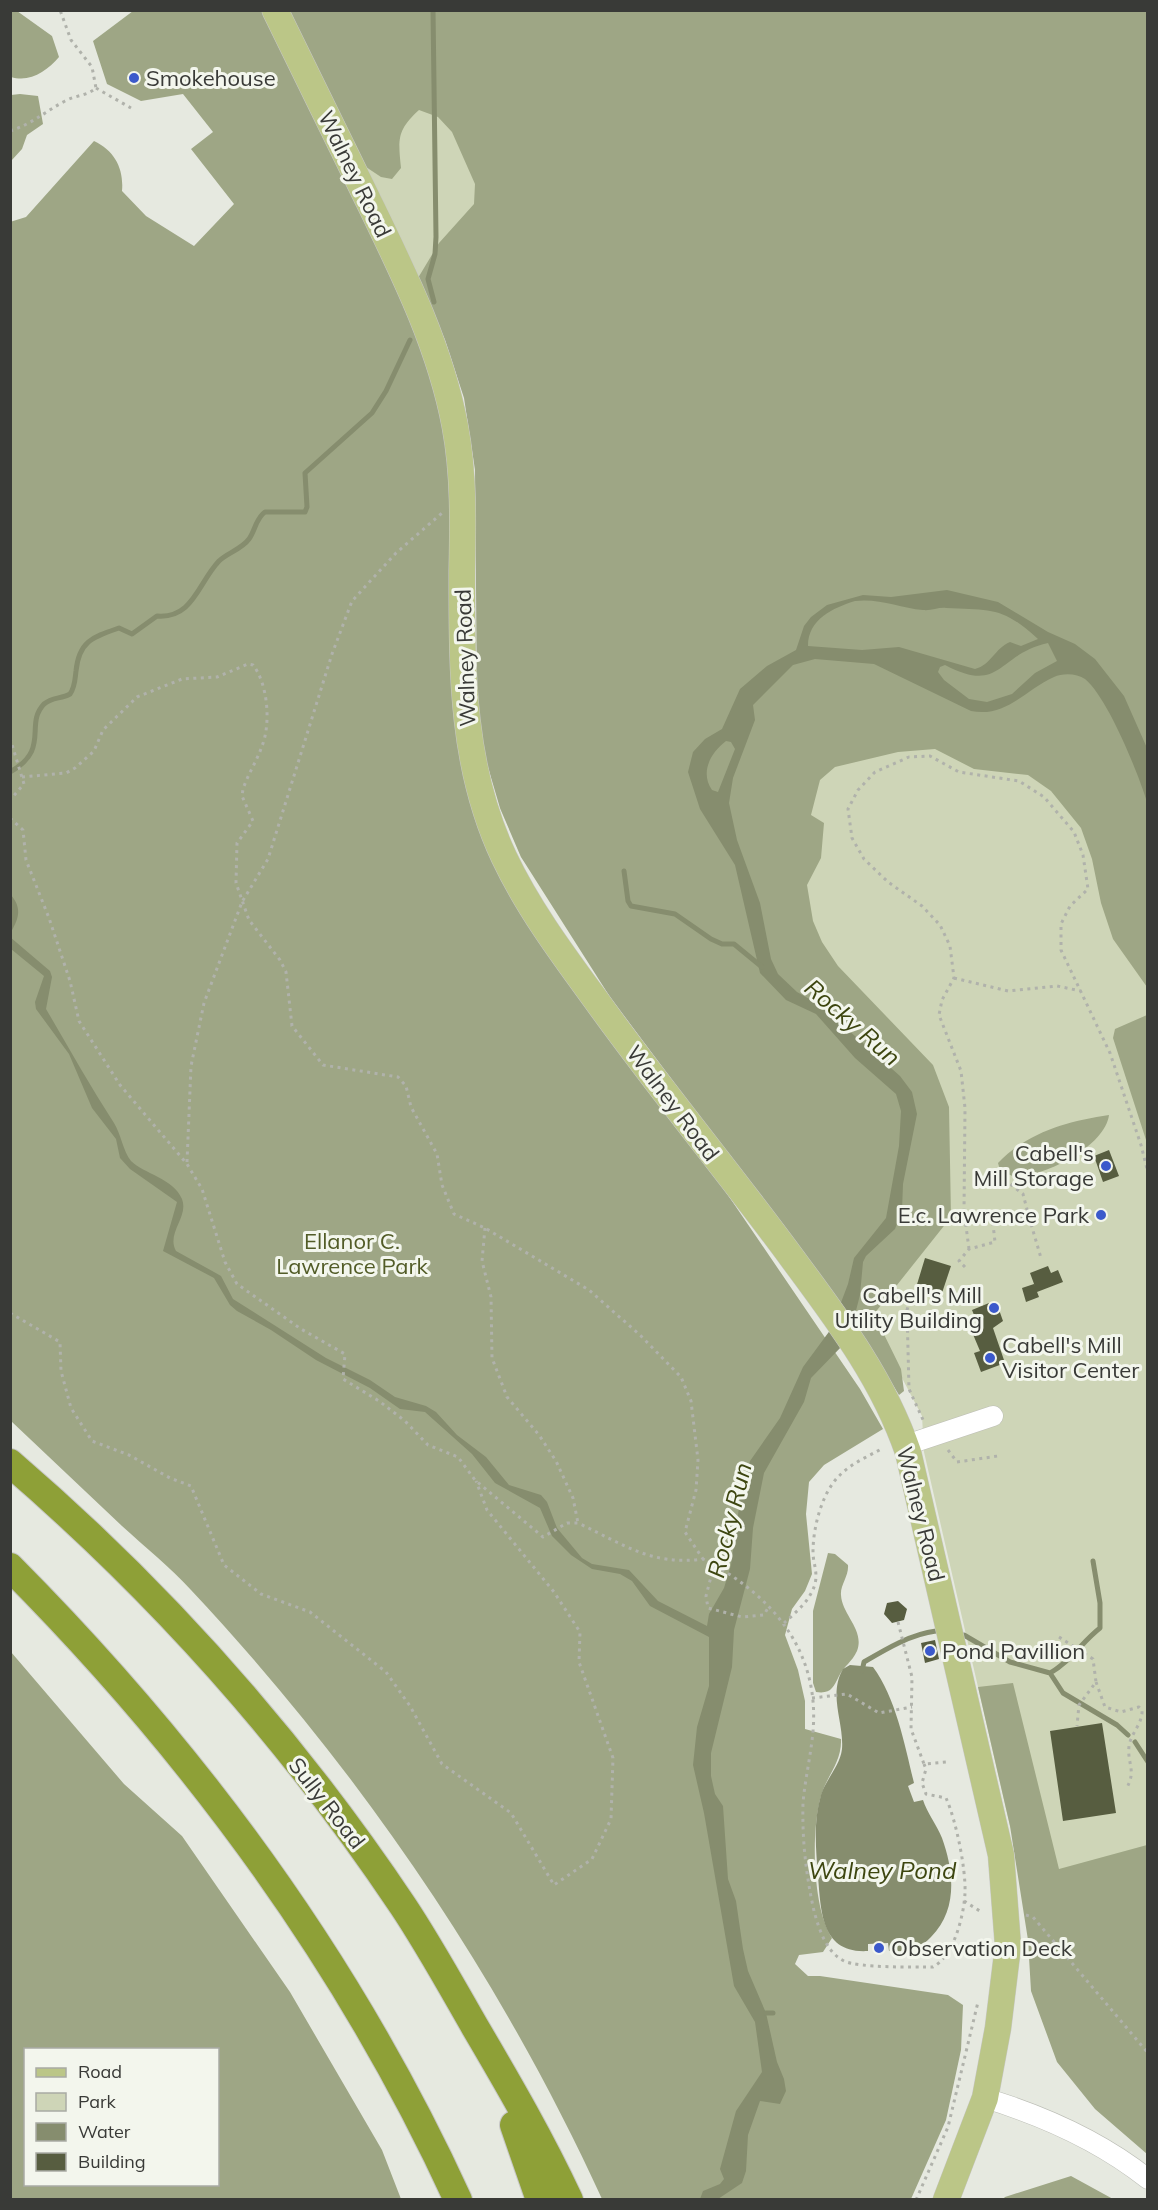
<svg xmlns="http://www.w3.org/2000/svg" width="1158" height="2210" font-family="Mulish,sans-serif">
  <style>
    .green { fill: #ced5b7 }
    .forest { fill: #9ea685; fill-rule: evenodd }
    .water { fill: #868d6e; fill-rule: evenodd }
    .lines { fill: none; stroke-linecap: round; stroke-linejoin: round }
    .stream { stroke: #868d6e; stroke-width: 5 }
    .building { fill: #575d40 }
    .minor-casing { stroke: #bcbeb6; stroke-width: 21 }
    .major-casing { stroke: #c8c8c7; stroke-width: 27 }
    .highway-casing { stroke: #c8c8c7; stroke-width: 30 }
    .path { stroke: #b0b2ab; stroke-width: 3; stroke-dasharray: 3 4.5; stroke-linecap: butt }
    .minor { stroke: #fff; stroke-width: 20 }
    .major { stroke: #bbc687; stroke-width: 26 }
    .highway { stroke: #8ea037; stroke-width: 28 }
    .poi-dot { fill: #3b59cb; stroke: #f3f6ed; stroke-width: 2 }
    .labels { text-anchor: middle; dominant-baseline: central; stroke-width: 6; stroke-linejoin: round; paint-order: stroke }
    .poi-label { font-size: 22px; fill: #393a37; stroke: #f3f6ed; text-anchor: start }
    .street-label { font-size: 22px; fill: #393a37; stroke: #f3f6ed }
    .park-label { font-size: 22px; fill: #525c27; stroke: #f3f6ed }
    .water-label { font-size: 24px; font-style: italic; fill: #3d4610; stroke: #f3f6ed }
  </style>
  <rect width="100%" height="100%" fill="#e6e9e0"/>
  <path class="green" d="M292 11H1147V2146L1010 1826 924 1452 922 1416 881 1338 521 857 500 808 474 446 460 363 360 163 369 169Z"/>
  <path class="forest" d="M11 10 17 11 52 36 59 57C47 71 30 83 11 77Z
    M133 11H264L414 321 448 430 483 828 717 1179 860 1389 883 1429 824 1465 809 1482 806 1514 812 1574 805 1591 792 1609 785 1635 798 1670 805 1701V1729L841 1739C842 1762 827 1775 821 1796 811 1830 812 1907 832 1938L823 1952 799 1955 795 1964 808 1976H820L948 1995 963 2005 961 2050 946 2120 911 2199H602C500 1976 359 1769 191 1590 170 1567 145 1547 122 1526 85 1491 48 1456 11 1421L10 222 26 217 94 141C115 151 124 169 122 191L146 216 194 246 234 204 191 149 213 132 183 94 141 101 107 84 93 41Z
    M287 11H1147V987L1113 939 1101 903 1092 859 1081 828 1051 791 1028 775 974 769 935 749 898 752 835 767 820 780 811 815 824 823 821 858 807 885 813 921 822 942 838 966 933 1065 949 1107 951 1217 874 1314 901 1369 904 1391 899 1395 860 1332 610 997 521 857 500 808 485 757 477 705 475 470 464 398 445 340 418 278 439 243 474 204 475 184 452 132 438 117 419 110C397 130 398 139 401 168L392 179 381 177 360 163Z
    M20 94 38 96 43 124 27 135 22 149 11 161V95Z
    M1147 1015V1143L1113 1038 1115 1029Z
    M1109 1115C1105 1146 1047 1175 1017 1177 1012 1177 1005 1172 1000 1170L998 1163C1028 1132 1068 1121 1109 1115Z
    M828 1553 835 1554 848 1565C849 1576 840 1585 841 1595 842 1615 865 1630 857 1651 852 1662 844 1666 839 1676 833 1688 831 1694 816 1692L813 1683V1611Z
    M11 1652 124 1784 182 1836 290 1992 382 2150 401 2199H11ZM26 2050H218V2184H26Z
    M1013 1683 1059 1869 1147 1845V2154L1095 2109 1057 2062 1031 1991 1028 1940 1010 1826 978 1687Z
    M1071 2176 1113 2199H1003L1005 2197Z"/>
  <path class="water" d="M947 590 998 602 1048 632 1075 644 1095 659 1124 696 1147 748V802C1138 773 1108 698 1085 679 1077 673 1062 673 1054 677 1025 690 1006 718 971 711L874 664 815 659 793 665 753 705 755 720 733 778 729 803 737 840 760 903 771 959 778 974 797 992 820 1005 900 1076 912 1092 917 1114 903 1184 902 1210 895 1229 866 1256 863 1262 860 1295 852 1326 843 1345 811 1378 804 1402 764 1473 753 1528 750 1569 734 1630 732 1667 711 1753V1776L715 1794 723 1806 728 1879 736 1901 743 1949 748 1971 766 2013 777 2062 784 2079 786 2091 780 2104 760 2101 748 2135 746 2171 742 2183 718 2199H700L703 2191 720 2184 724 2179 720 2169 736 2111 762 2072 755 2022 734 1986 704 1813 693 1765 697 1727 709 1686V1637L650 1606 632 1581 620 1574 592 1569 571 1555 552 1536 540 1508 495 1483 472 1454 425 1412 400 1409 370 1388 316 1360 271 1330 237 1311 230 1305 214 1278 163 1251 177 1202 130 1169 120 1158 116 1139 92 1108 69 1054 36 1009 35 1002 44 976 11 949 10 937 50 971 52 977 46 1009C69 1048 90 1086 114 1123 121 1134 123 1151 131 1161 144 1174 173 1178 182 1199 189 1217 166 1233 176 1251L214 1272 221 1276 233 1299 326 1358 370 1380 395 1397 426 1406 436 1412 457 1435 486 1457 509 1485 541 1495 547 1502 557 1528 582 1558 592 1564 629 1570 658 1601 707 1626 709 1614 724 1588 731 1565 741 1493 750 1461 780 1418 803 1367 831 1329 848 1284 854 1258 886 1218 899 1146 901 1111 896 1094 855 1058 816 1014 786 1000 760 973 735 865 700 809 688 772 693 752 705 739 722 729 740 689 767 666 796 650 804 626 811 617 827 605 863 595 891 597ZM855 601C879 598 900 608 923 610 931 611 939 607 946 608 992 610 1003 607 1038 639L1021 646 1010 642C995 648 991 665 975 669L899 647 862 650 808 646C808 619 833 608 855 601ZM1048 643 1057 661 1035 673 1012 694 987 702 969 699 944 680 938 672 940 667 945 665C1002 695 997 654 1048 643ZM726 741 731 742 735 749 718 792 712 790C700 773 710 753 726 741Z
    M11 895C22 908 19 918 11 932Z
    M850 1665 873 1667C896 1698 905 1746 914 1783L908 1786 914 1802 923 1800C927 1813 937 1825 942 1838 954 1871 958 1910 931 1937 920 1949 905 1953 889 1951L888 1943 868 1944V1951C821 1954 821 1911 818 1876 816 1849 813 1822 821 1795 826 1779 840 1766 842 1749 844 1722 828 1695 843 1669Z"/>
  <g class="lines">
    <path class="stream" d="M433 10 436 237 435 254 428 279 434 302
      M10 772C51 749 24 725 44 704 52 697 61 699 70 694 75 687 75 679 76 671 79 641 93 637 119 628L132 634 157 616C193 619 198 583 219 561 227 553 242 549 249 539 255 531 256 518 265 512H305L307 507 305 473 372 413 386 391 410 340
      M624 871 628 901 631 906 675 914 711 939 722 944H734L762 967
      M964 1635 1010 1662 1050 1673 1063 1693 1117 1725 1128 1735
      M862 1671 864 1662C886 1649 911 1634 936 1631
      M1050 1673C1070 1662 1082 1642 1100 1628V1603L1093 1561
      M1135 1742 1148 1762
      M766 2013H773"/>
  </g>
  <path class="building" d="M1109 1150 1119 1176 1103 1182 1094 1156Z
    M925 1258 951 1266 940 1299 915 1291Z
    M1048 1266 1051 1273 1058 1270 1063 1282 1037 1292 1030 1273Z
    M1034 1284 1039 1297 1026 1302 1022 1288Z
    M989 1303 990 1306 997 1304 1003 1321 993 1328 1005 1363 981 1372 974 1353 980 1351 972 1332 980 1330 972 1310Z
    M898 1601 907 1609 904 1620 892 1623 884 1614 887 1603Z
    M935 1640 939 1659 925 1663 921 1643Z
    M1102 1723 1116 1813 1063 1821 1050 1731Z"/>
  <g class="lines">
    <g class="minor-casing">
      <path id="minor" d="M906 1445 993 1416
        M985 2098C1044 2116 1099 2140 1148 2179"/>
    </g>
    <g class="major-casing">
      <path id="major" d="M275 10C306 74 337 137 368 200 403 272 440 346 455 426 464 474 463 523 462 571 462 670 461 766 504 857 528 908 563 955 596 1000 659 1088 728 1171 792 1258 838 1320 883 1379 908 1452L1001 1855 1008 1946 998 2028 985 2098 946 2200"/>
    </g>
    <g class="highway-casing">
      <path id="highway" d="M10 1463C160 1592 294 1743 403 1906 429 1945 452 1987 475 2027 508 2083 541 2140 569 2200
        M10 1567C194 1752 349 1962 458 2200
        M514 2125 540 2200"/>
    </g>
    <path class="path" d="M96 88 131 108
      M10 131C32 124 46 111 65 101 76 95 87 96 96 88L92 67 71 40 60 10
      M10 738 24 784 10 800
      M22 777 66 773 75 768 94 751 103 730 137 697 182 679 217 677 248 664 253 665C268 684 271 724 262 746 257 761 248 774 243 789L242 796 253 821 237 843 236 883 249 920 280 960 286 972 292 1026 323 1065 398 1077 406 1086 411 1107 437 1154 442 1185 454 1214 485 1228 589 1290 641 1336 681 1377 691 1401 698 1460 696 1490 685 1532 703 1559
      M10 818 23 830 26 860 49 918 70 981 79 1021 120 1085 187 1164 202 1189 225 1262 237 1284 301 1329 345 1354 343 1379 379 1401 405 1421 428 1445 458 1457 475 1480 543 1537 567 1523H578C623 1544 651 1566 703 1559 771 1594 820 1650 813 1731 811 1755 805 1779 803 1803 802 1840 806 1875 814 1911 819 1929 826 1952 844 1961 858 1968 914 1967 933 1967 954 1956 964 1915 965 1893 966 1869 956 1820 946 1798L926 1794 922 1783 926 1769 924 1764
      M954 978 1008 991 1057 986 1081 991
      M187 1162 191 1066 204 1003 242 902 268 859 332 654 352 601 396 553 442 513
      M1029 1217 1041 1258
      M485 1228 482 1261 491 1297 492 1358 507 1397 539 1435 556 1461 573 1498 578 1523
      M969 1249 964 1211 965 1108 961 1071 939 1015 942 1000 954 978 950 946 940 925 922 906 888 882 864 859 852 838 848 809 858 790 875 772 909 757 930 756 959 772 1019 781 1044 797 1074 832 1083 855 1088 889 1070 906 1061 924V950L1110 1053 1141 1145 1148 1173
      M965 1267 959 1261 969 1249 995 1242 993 1224 1029 1217 1023 1194 1001 1177
      M912 1293 907 1310 909 1389 924 1422
      M10 1313 60 1342 61 1371 71 1408 92 1441 129 1455 170 1478 191 1486 224 1565 261 1594 310 1612 386 1672 410 1706 442 1764 511 1813 554 1885 592 1859 611 1819 613 1758 579 1662 580 1632 554 1592 487 1510 476 1481
      M948 1450 957 1462 998 1456
      M714 1565 706 1596 708 1608 742 1617 764 1615 769 1606
      M898 1622 912 1677 911 1729 924 1764 947 1762
      M784 1623C796 1612 810 1601 815 1584 818 1572 813 1563 813 1552 813 1527 822 1492 840 1475 852 1463 869 1456 883 1448
      M1059 1637 1093 1659 1096 1682 1079 1705 1077 1726
      M1096 1682 1105 1707 1121 1712 1139 1707 1142 1710C1143 1723 1131 1733 1129 1746 1127 1764 1137 1771 1126 1789
      M812 1698 847 1694 879 1713 912 1707
      M964 1901 983 1913
      M1026 1915 1033 1917 1148 2053
      M916 2200 948 2127 978 2002"/>
    <use href="#minor" class="minor"/>
    <use href="#major" class="major"/>
    <use href="#highway" class="highway"/>
  </g>
  <g class="poi-dot">
    <circle cx="134" cy="78" r="6"/>
    <circle cx="1106" cy="1166" r="6"/>
    <circle cx="1101" cy="1215" r="6"/>
    <circle cx="994" cy="1308" r="6"/>
    <circle cx="990" cy="1358" r="6"/>
    <circle cx="930" cy="1651" r="6"/>
    <circle cx="879" cy="1948" r="6"/>
  </g>
  <g class="labels">
    <g class="poi-label">
      <text x="146" y="78">Smokehouse</text>
      <text x="1094" y="1153" text-anchor="end">Cabell's<tspan x="1094" dy="25">Mill Storage</tspan></text>
      <text x="1089" y="1215" text-anchor="end">E.c. Lawrence Park</text>
      <text x="982" y="1295" text-anchor="end">Cabell's Mill<tspan x="982" dy="25">Utility Building</tspan></text>
      <text x="1002" y="1345">Cabell's Mill<tspan x="1002" dy="25">Visitor Center</tspan></text>
      <text x="942" y="1651">Pond Pavillion</text>
      <text x="891" y="1948">Observation Deck</text>
    </g>
    <g class="street-label">
      <text transform="translate(355 174) rotate(64)">Walney Road</text>
      <text transform="translate(465 658) rotate(-92)">Walney Road</text>
      <text transform="translate(673 1103) rotate(53)">Walney Road</text>
      <text transform="translate(921 1514) rotate(76)">Walney Road</text>
      <text transform="translate(327 1803) rotate(52)">Sully Road</text>
    </g>
    <g class="park-label">
      <text x="352" y="1241">Ellanor C.<tspan x="352" dy="25">Lawrence Park</tspan></text>
    </g>
    <g class="water-label">
      <text transform="translate(853 1022) rotate(41)">Rocky Run</text>
      <text transform="translate(729 1520) rotate(-76)">Rocky Run</text>
      <text x="882" y="1870">Walney Pond</text>
    </g>
  </g>
  <rect width="1158" height="2210" fill="none" stroke="#393a37" stroke-width="24"/>
  <rect x="24" y="2048" width="195" height="138" fill="#f3f6ed" stroke="#a9aba4" stroke-width="1.5"/>
  <rect x="36" y="2068" width="30" height="9" fill="#bbc687" stroke="#a9aba4" stroke-width="1.5"/>
  <text x="78" y="2078" font-size="18" fill="#393a37">Road</text>
  <rect x="36" y="2093" width="30" height="18" fill="#ced5b7" stroke="#a9aba4" stroke-width="1.5"/>
  <text x="78" y="2108" font-size="18" fill="#393a37">Park</text>
  <rect x="36" y="2123" width="30" height="18" fill="#868d6e" stroke="#a9aba4" stroke-width="1.5"/>
  <text x="78" y="2138" font-size="18" fill="#393a37">Water</text>
  <rect x="36" y="2153" width="30" height="18" fill="#575d40" stroke="#a9aba4" stroke-width="1.5"/>
  <text x="78" y="2168" font-size="18" fill="#393a37">Building</text>
</svg>
